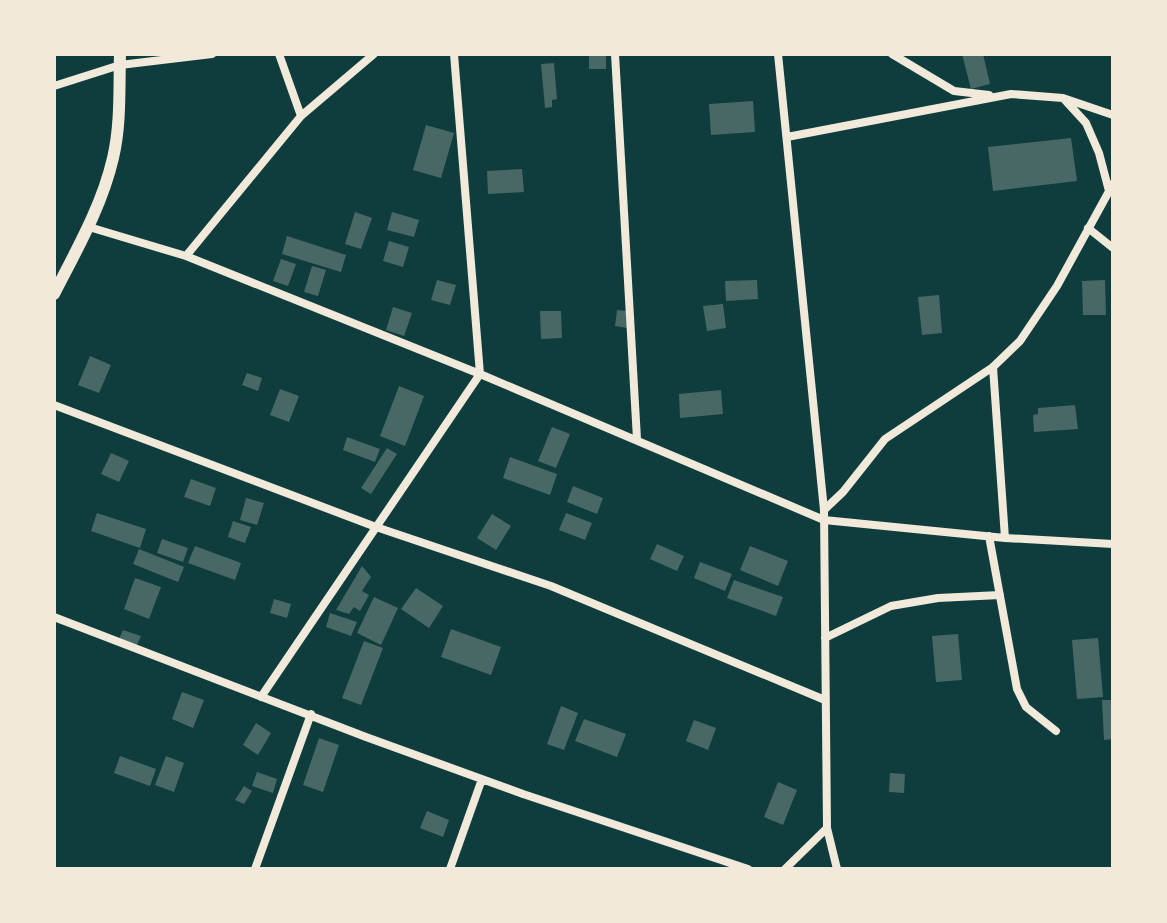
<svg xmlns="http://www.w3.org/2000/svg" width="1167" height="923" font-family="Overpass,sans-serif">
  <style>
    .building { fill: #486865 }
    .lines { fill: none; stroke-linecap: round; stroke-linejoin: round }
    .minor { stroke: #f1e9da; stroke-width: 8 }
    .tertiary { stroke: #f1e9da; stroke-width: 12 }
  </style>
  <rect width="100%" height="100%" fill="#0f3d3e"/>
  <path class="building" d="M589 54H606V69H589Z
    M962 54H983L990 84 971 89Z
    M554 63 557 99 552 100V107L545 108 541 64Z
    M753 101 755 132 711 135 709 104Z
    M426 125 454 133 441 178 413 170Z
    M1071 138 1077 181 993 191 988 147Z
    M522 169 524 192 488 194 487 171Z
    M355 212 372 218 361 249 345 244Z
    M392 212 419 220 414 237 387 230Z
    M287 236 346 255 341 272 282 254Z
    M389 241 409 247 403 267 383 261Z
    M281 259 296 264 288 286 273 281Z
    M312 266 326 270 318 296 304 292Z
    M437 280 456 285 450 305 431 300Z
    M757 280 758 299 726 301 725 281Z
    M1105 280 1106 315H1083L1082 281Z
    M939 295 942 333 922 335 918 297Z
    M723 304 726 328 707 331 703 306Z
    M393 307 412 313 404 336 386 330Z
    M617 310 629 311 627 328 615 326Z
    M540 311H561L562 338 541 339Z
    M90 356 111 365 99 393 78 385Z
    M247 373 262 378 258 391 242 385Z
    M399 386 424 396 405 446 380 436Z
    M280 389 299 396 289 422 270 415Z
    M721 390 723 414 680 418 679 394Z
    M1075 405 1078 429 1034 432 1033 415 1038 414V408Z
    M552 427 570 434 556 468 538 461Z
    M347 437 380 449 375 462 343 450Z
    M387 448 397 454 371 494 361 488Z
    M111 453 129 461 119 482 101 474Z
    M510 457 557 474 550 495 503 478Z
    M191 479 216 488 210 506 184 497Z
    M573 486 603 498 597 514 567 502Z
    M246 498 264 503 257 525 240 520Z
    M97 513 146 529 140 548 91 531Z
    M566 513 592 523 585 540 559 530Z
    M492 514 511 526 496 550 477 538Z
    M233 521 251 527 245 543 228 537Z
    M162 539 188 548 183 562 157 553Z
    M657 544 684 556 677 571 650 559Z
    M195 546 241 563 235 580 188 563Z
    M750 546 788 561 778 586 740 570Z
    M139 549 184 567 178 582 133 564Z
    M700 562 732 574 725 591 694 578Z
    M362 566 371 577 362 591 369 595 360 611 354 607 349 614 336 610Z
    M135 578 161 587 149 619 124 609Z
    M734 580 783 597 776 616 727 598Z
    M416 588 443 606 429 628 401 609Z
    M374 597 398 608 381 645 357 633Z
    M274 599 291 604 287 618 270 613Z
    M330 613 357 622 351 636 326 627Z
    M451 629 501 647 491 675 441 657Z
    M123 630 141 636 137 645 119 639Z
    M958 634 962 680 936 682 932 636Z
    M1098 638 1103 697 1077 699 1072 640Z
    M364 641 383 648 361 705 342 698Z
    M182 692 204 700 193 728 172 719Z
    M1102 700H1113V739L1104 740Z
    M561 706 578 713 564 750 547 744Z
    M584 719 626 734 617 757 575 741Z
    M694 720 716 728 708 750 686 741Z
    M256 723 271 733 258 755 243 745Z
    M319 738 339 745 323 792 303 785Z
    M120 756 156 769 150 786 114 773Z
    M166 756 184 763 174 792 155 785Z
    M257 772 277 779 273 793 252 786Z
    M890 773 905 774 904 793 889 792Z
    M778 782 797 790 783 825 764 817Z
    M244 786 252 791 244 804 235 800Z
    M427 811 449 820 443 837 420 828Z"/>
  <g class="lines">
    <path class="minor" d="M279 54 301 116
      M615 54 637 439
      M778 54 824 510 827 828 837 869
      M892 54 954 91 989 95
      M54 86 120 65 212 54
      M1064 99 1086 123 1099 153 1109 191
      M787 137 1011 94 1063 98 1113 115
      M89 227 186 256 480 374 824 520 1005 538 1113 544
      M1088 228 1113 248
      M186 256 301 116 374 54
      M993 367 1005 538
      M54 405 376 527 551 586 825 700
      M824 510 843 492 885 439 993 367 1020 341 1057 286 1113 184
      M989 536 1017 689 1026 707 1056 731
      M54 617 366 737 523 794 748 869
      M825 638 891 606 938 598 1000 595
      M261 697 480 374 454 54
      M255 869 311 714
      M450 869 482 779
      M785 869 827 828"/>
    <path class="tertiary" d="M54 294C76 251 102 206 113 158 121 124 119 89 120 54"/>
  </g>
  <rect width="1167" height="923" fill="none" stroke="#f1e9da" stroke-width="112"/>
</svg>
